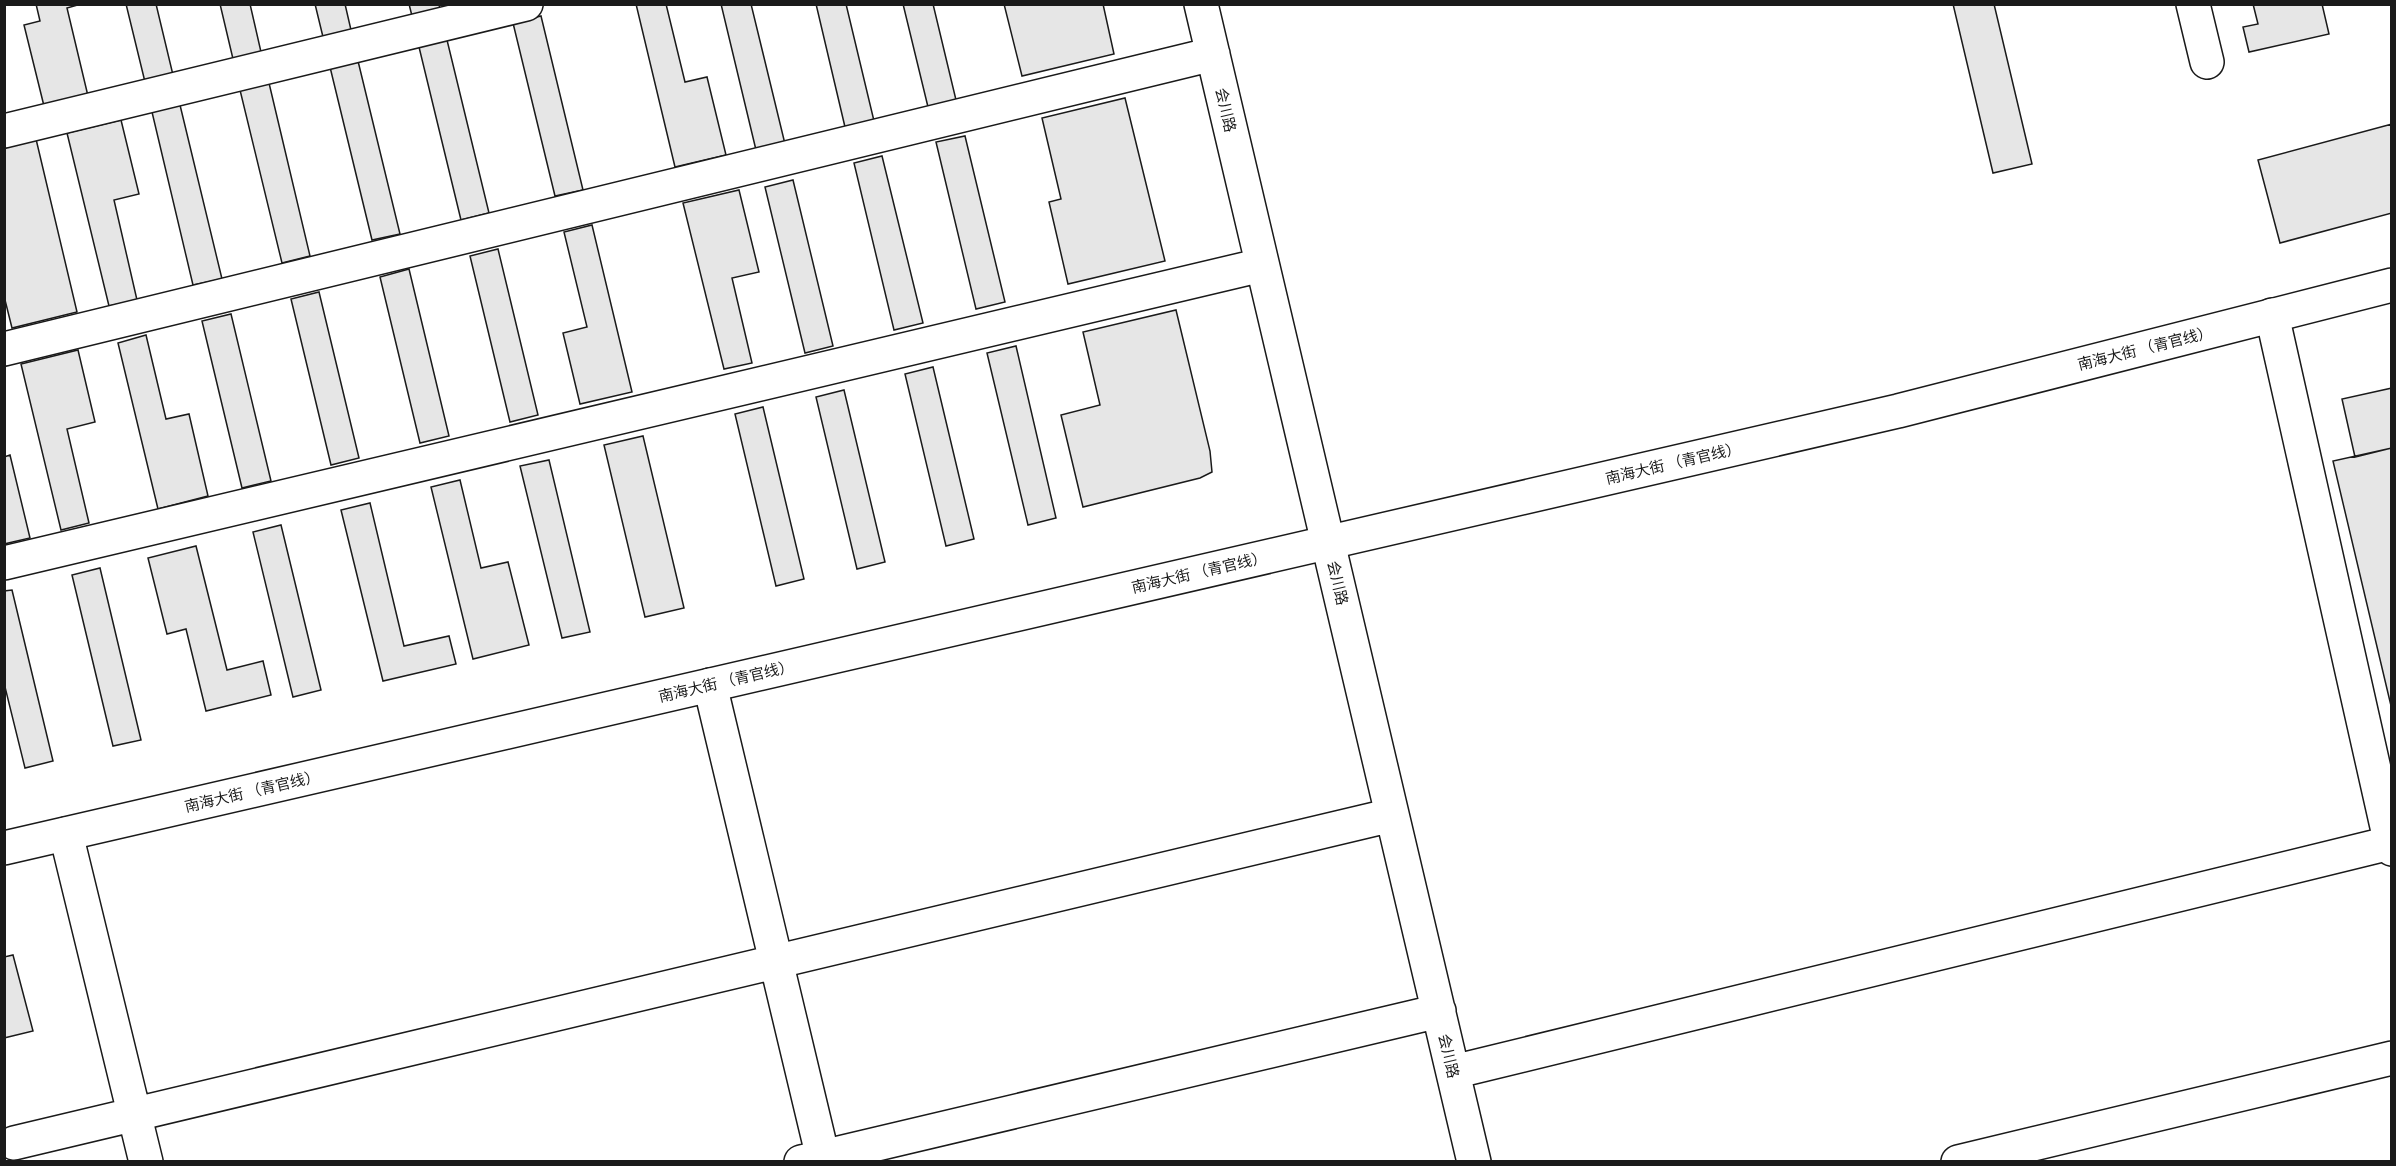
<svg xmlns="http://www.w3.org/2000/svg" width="2396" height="1166" font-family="'PT Sans Narrow','Noto Sans SC',sans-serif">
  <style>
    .building { fill: #e6e6e6; stroke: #1a1a1a; stroke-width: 1.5 }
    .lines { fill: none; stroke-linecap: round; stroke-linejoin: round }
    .minor-casing { stroke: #1a1a1a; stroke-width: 36 }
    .major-casing { stroke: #1a1a1a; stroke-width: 36 }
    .minor { stroke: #fff; stroke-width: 33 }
    .major { stroke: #fff; stroke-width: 33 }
    .labels { text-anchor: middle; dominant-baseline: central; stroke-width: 4.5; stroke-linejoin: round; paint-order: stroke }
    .street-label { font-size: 15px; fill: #1a1a1a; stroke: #fff }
  </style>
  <rect width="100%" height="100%" fill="#fff"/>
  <path class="building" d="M36 4H81L67 8 88 96 44 106 24 25 40 21Z
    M126 4H156L173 75 145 82Z
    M220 4H250L261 52 233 59Z
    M315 4H345L351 30 323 37Z
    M409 4H439L440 9 412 16Z
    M636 4H666L685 82 707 77 726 155 675 167Z
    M721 4H751L785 144 756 150Z
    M816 4H846L874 121 845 127Z
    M903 4H933L956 100 928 107Z
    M1004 4H1103L1114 54 1022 76Z
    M1953 4H1994L2032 164 1993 173Z
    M2253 4H2322L2329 34 2249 52 2243 27 2258 24Z
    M541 16 583 190 555 196 513 23Z
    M447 40 489 213 461 220 419 47Z
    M358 61 400 234 372 240 330 67Z
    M269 83 310 256 282 263 240 90Z
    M1125 98 1165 261 1068 284 1049 202 1061 199 1042 118Z
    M180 105 222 279 193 285 152 112Z
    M121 120 139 194 114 200 137 300 109 306 67 133Z
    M2392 124V213L2280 243 2258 160Z
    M965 136 1005 302 976 309 936 142Z
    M36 139 77 312 12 328 4 296V147Z
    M882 156 923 323 894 330 854 163Z
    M793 180 833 346 805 353 765 187Z
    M739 190 759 272 732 278 752 363 724 369 683 203Z
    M592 225 632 392 580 404 563 333 587 327 564 232Z
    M498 249 538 415 510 422 470 256Z
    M409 269 449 436 420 443 380 277Z
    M319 292 359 458 331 465 291 299Z
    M1176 310 1210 451 1212 472 1200 478 1083 507 1061 415 1100 405 1083 332Z
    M231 314 271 481 242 488 202 321Z
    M146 335 166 419 189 414 208 496 158 509 118 343Z
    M1016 346 1056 518 1028 525 987 353Z
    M78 350 95 422 67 429 89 523 61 530 21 364Z
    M933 367 974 539 946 546 905 374Z
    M2392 388V448L2355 457 2342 399Z
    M844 390 885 562 857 569 816 397Z
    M763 407 804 579 776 586 735 414Z
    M643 436 684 608 645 617 604 445Z
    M2392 448V710L2333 461Z
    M10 455 30 538 4 544V457Z
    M549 460 590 632 562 638 520 466Z
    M460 480 481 568 508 562 529 645 473 659 431 487Z
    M370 503 404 646 449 636 456 664 383 681 341 510Z
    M281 525 321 690 293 697 253 532Z
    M196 546 227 670 263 661 271 695 206 711 186 629 167 634 148 558Z
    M100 568 141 740 113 746 72 575Z
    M12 590 53 761 25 768 4 683V591Z
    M13 955 33 1031 4 1038V957Z"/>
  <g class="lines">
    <g class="minor-casing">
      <path id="minor" d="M1201 4 1474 1162
        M2193 4 2207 62
        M4 131 526 4
        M2272 315 2392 849
        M4 349 1213 54
        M4 563 1262 265
        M710 685 824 1162
        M66 834 146 1162
        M1453 1072 2390 843
        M14 1143 1392 815
        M801 1162 1439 1011
        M1958 1162 2392 1058"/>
    </g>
    <g class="major-casing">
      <path id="major" d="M4 848 1898 411 2392 285"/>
    </g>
    <use href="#minor" class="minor"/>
    <use href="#major" class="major"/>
  </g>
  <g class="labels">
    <g class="street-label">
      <text transform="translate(1226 110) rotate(77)">会川路</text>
      <text transform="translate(2145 348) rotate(-14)">南海大街 （青官线）</text>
      <text transform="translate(1673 463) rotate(-13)">南海大街 （青官线）</text>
      <text transform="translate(1199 572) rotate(-13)">南海大街 （青官线）</text>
      <text transform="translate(1338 583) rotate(77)">会川路</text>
      <text transform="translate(726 681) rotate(-13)">南海大街 （青官线）</text>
      <text transform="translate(252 791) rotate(-13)">南海大街 （青官线）</text>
      <text transform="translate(1449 1056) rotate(77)">会川路</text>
    </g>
  </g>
  <rect width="2396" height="1166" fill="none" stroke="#1a1a1a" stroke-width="12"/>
</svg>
